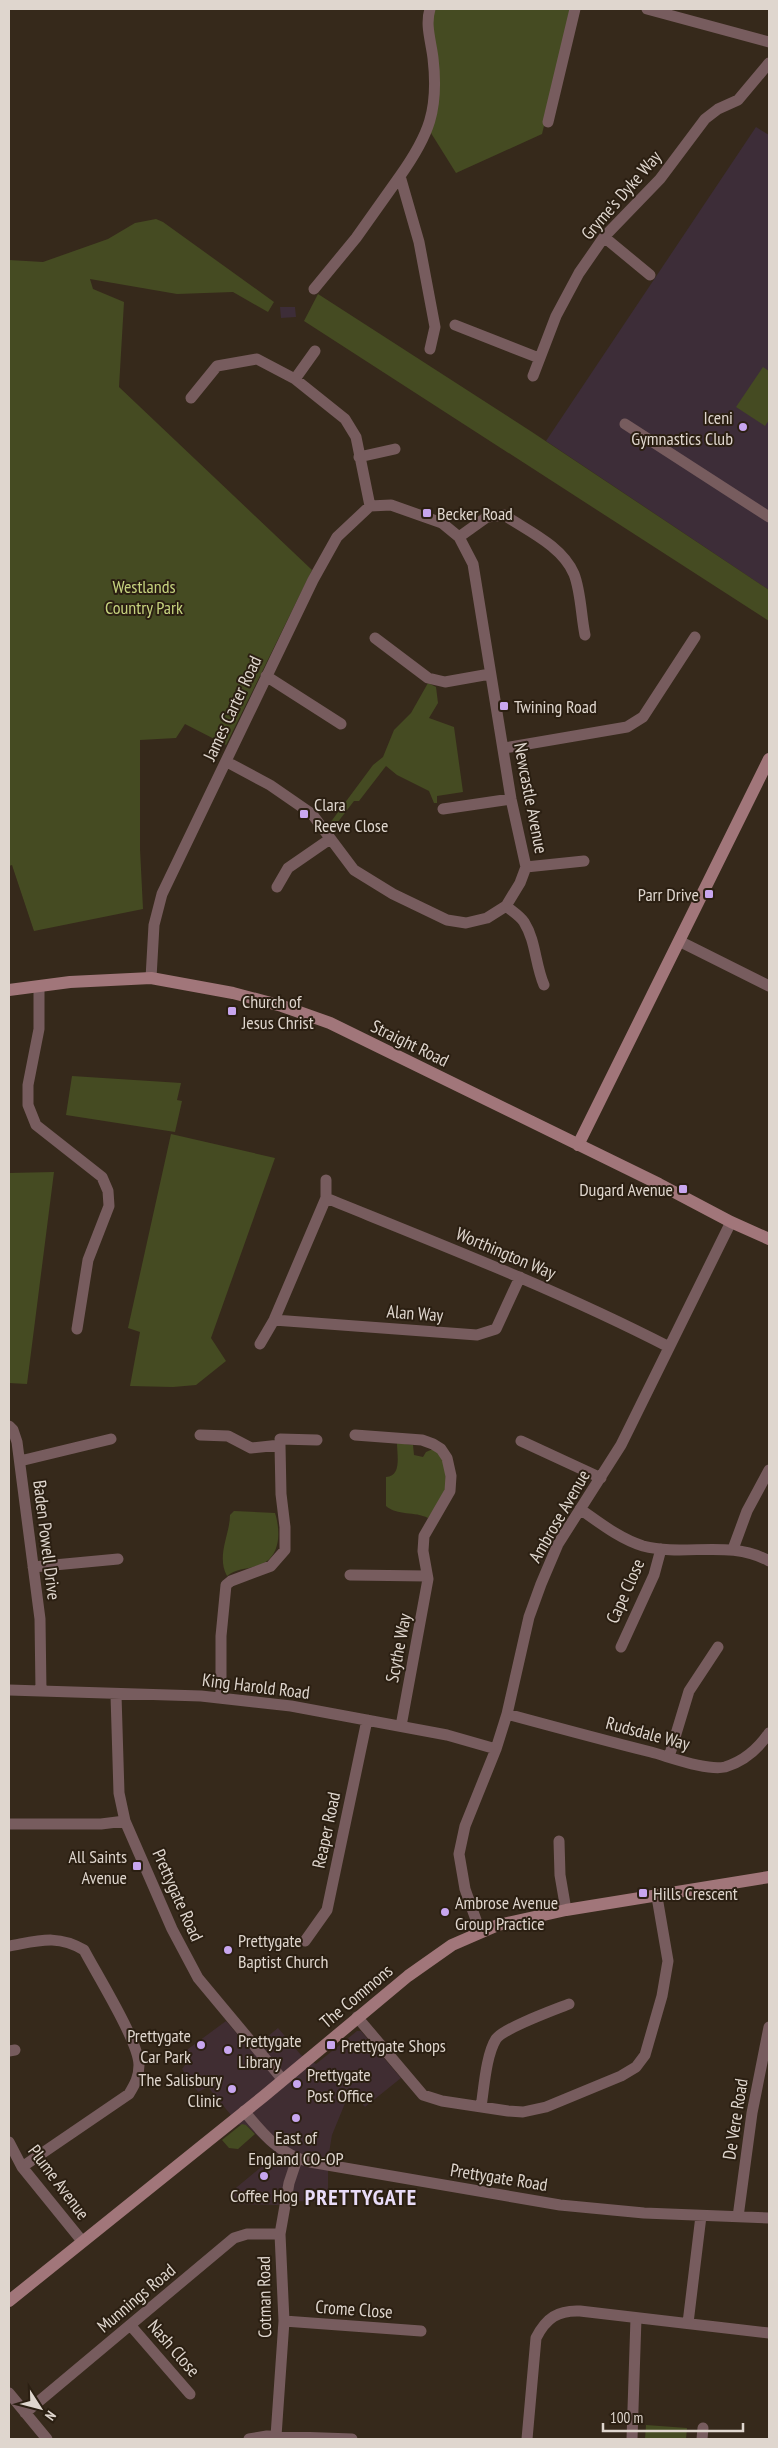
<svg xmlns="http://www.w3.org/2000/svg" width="778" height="2448" font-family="'PT Sans Narrow',sans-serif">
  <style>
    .commercial { fill: #402d32 }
    .industrial { fill: #3d2d38 }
    .green { fill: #454b22 }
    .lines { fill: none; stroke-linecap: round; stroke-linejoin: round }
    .street { stroke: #775c5e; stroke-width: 11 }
    .secondary { stroke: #a1767a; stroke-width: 12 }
    .poi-dot { fill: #c8a6ef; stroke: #2b1f12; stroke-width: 2 }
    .labels { text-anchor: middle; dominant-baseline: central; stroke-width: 4; stroke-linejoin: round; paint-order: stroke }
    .street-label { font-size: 18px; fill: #dfd6ce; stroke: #2b1f12 }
    .poi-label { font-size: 18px; fill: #dfd6ce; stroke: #2b1f12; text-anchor: start }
    .park-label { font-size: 18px; fill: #c6d37f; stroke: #2b1f12 }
    .district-label { font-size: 22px; font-weight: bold; letter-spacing: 1px; fill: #e9dcf8; stroke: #2b1f12 }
  </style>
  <rect width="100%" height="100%" fill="#36291b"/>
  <path class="commercial" d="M226 2021 251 2050 278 2028 301 2055 316 2064 357 2031H361L401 2078 365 2107 352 2092 348 2096 332 2135 328 2159V2202L291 2201 278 2205 235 2204 231 2192 277 2154 246 2125H239L208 2087 198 2092 182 2069 188 2061 184 2052Z"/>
  <path class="industrial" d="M756 127 769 135V590L546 441Z
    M280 307H295L296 317 281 318Z"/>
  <path class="green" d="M430 9H572L542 134 456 173 431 133Z
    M156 219 163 222 274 302 268 312 233 292 177 294 90 279 93 289 124 302 119 387 312 570 226 745 185 724 176 738 140 740V849L143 909 34 931 12 865 9 866V260L43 262 108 239 135 223Z
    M318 294 532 432 769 590V621L304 321Z
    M763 367 769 371V420L765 426 736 407Z
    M428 683 436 687 438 703 429 718 454 727 463 792 437 796V803H434L429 791 397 775 386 766 359 801H354L331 831 327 827 373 765 383 757 394 730 411 713Z
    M72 1076 181 1083 177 1100 182 1101 175 1132 66 1115Z
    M171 1134 275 1158 211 1338 226 1361 196 1385 173 1387 130 1386 140 1332 128 1328Z
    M54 1172 27 1384 9 1383V1173Z
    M397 1443 413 1445 414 1455 423 1457 426 1452 433 1449C439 1453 443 1459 445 1466 450 1491 442 1497 428 1518 415 1511 397 1516 386 1506V1477C402 1476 397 1455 397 1443Z
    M234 1511 275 1513C281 1532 281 1559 257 1566 245 1570 237 1568 227 1576 216 1556 230 1534 230 1515Z
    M242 2124 246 2125 255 2134 238 2149 229 2148 222 2140Z
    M646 2425 687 2428 686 2439H645Z"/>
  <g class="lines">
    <path class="street" d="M430 9C425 25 431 41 433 58 439 110 429 135 400 176L419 242 435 327 430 349
      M647 9 769 42
      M548 122 575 9
      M604 237 650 275
      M314 289 356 238 400 176
      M455 325 539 358
      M533 376 556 316 579 273 604 237 660 179 705 119 718 109 738 100 769 63
      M295 379 315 351
      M191 398 217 366 257 359 295 379 345 419 356 437 370 506
      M625 424 769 517
      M359 457 395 449
      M459 537 487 517 504 515C528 531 562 546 574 574 581 592 581 616 585 635
      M375 638 428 678 445 682 490 674
      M266 676 341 724
      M504 748 627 727 643 717 695 637
      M443 809 511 799
      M526 867 584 861
      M277 887 288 868 330 839
      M506 906C512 911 520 916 524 922 536 941 535 964 544 985
      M679 941 769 986
      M151 978 154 925 162 894 313 580 337 537 370 506 391 505 442 523 459 537 473 564 511 799 526 867 520 883 506 906 487 918 466 923 447 920 393 894 354 870 312 814 270 785 227 762
      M39 988V1029L28 1085V1105L36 1125 102 1177 108 1191 109 1206 88 1260 77 1329
      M326 1198C442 1245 558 1290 669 1347
      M274 1320 477 1335 496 1329 520 1277
      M260 1344 274 1320 326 1198V1180
      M9 1426 13 1430 17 1442 40 1619 41 1691
      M200 1435 228 1436 251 1448 280 1445 281 1494 285 1527V1550L271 1566 231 1581 226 1585 221 1636V1698
      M355 1435 422 1440 433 1444 441 1449 447 1458 451 1476 450 1491 424 1536 423 1551 428 1579 401 1726
      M280 1439 317 1440
      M521 1441 601 1478
      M20 1461 111 1439
      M580 1509C600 1523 620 1539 643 1546 685 1557 730 1539 769 1561
      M733 1549 747 1511 769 1470
      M33 1567 118 1559
      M350 1575 427 1576
      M621 1647 654 1575 661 1549
      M9 1690 201 1696 291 1706 447 1735 496 1749
      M116 1695 119 1793 125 1821 172 1929 198 1978 283 2080
      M507 1714C555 1727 603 1740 651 1752 670 1757 707 1771 725 1767 745 1761 758 1749 769 1733
      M669 1757 689 1691 718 1647
      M9 1824H101L125 1821
      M559 1841 560 1875 566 1910
      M480 1931 465 1889 459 1854 465 1826 496 1749 507 1714 529 1617 541 1584 558 1544 621 1445 731 1222
      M305 1941 327 1910 367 1720
      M9 1946C38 1941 57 1934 84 1950 96 1973 139 2042 139 2065 139 2077 135 2084 129 2094L22 2167
      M357 2017 423 2095 442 2101 508 2111 523 2112 546 2107 621 2076 636 2067 645 2055 662 1996 668 1961 657 1897
      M9 2051 15 2050
      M481 2107C484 2088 486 2055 496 2039 504 2028 554 2010 569 2004
      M244 2111C263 2134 280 2155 310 2162L560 2205 644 2213 769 2218
      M9 2142 22 2167 82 2241
      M738 2217 752 2113 769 2027
      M284 2321 421 2331
      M688 2323 701 2216
      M131 2326 190 2394
      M9 2393 47 2439
      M25 2413 234 2238 247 2234H280
      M276 2436 284 2321 280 2234 289 2183 297 2159
      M249 2439 267 2436 352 2439
      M527 2439 536 2338C546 2318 558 2310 580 2311L769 2333
      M632 2439 636 2318
      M702 2439 703 2428"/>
    <path class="secondary" d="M9 990 70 982 151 978 233 993 282 1006 330 1023 659 1184 731 1222 769 1239
      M578 1145 769 759
      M9 2301 264 2096 408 1976 452 1945 498 1925 566 1910 769 1877"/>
  </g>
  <g class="poi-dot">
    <circle cx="743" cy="427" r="5"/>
    <rect x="422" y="508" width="10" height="10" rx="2.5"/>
    <rect x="499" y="701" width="10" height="10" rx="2.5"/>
    <rect x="299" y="809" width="10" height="10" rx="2.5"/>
    <rect x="704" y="889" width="10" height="10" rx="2.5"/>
    <rect x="227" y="1006" width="10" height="10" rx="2.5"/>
    <rect x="678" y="1184" width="10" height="10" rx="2.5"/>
    <rect x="132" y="1861" width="10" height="10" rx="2.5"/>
    <rect x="638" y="1888" width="10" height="10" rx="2.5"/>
    <circle cx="445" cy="1912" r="5"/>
    <circle cx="228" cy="1950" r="5"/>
    <circle cx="201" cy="2045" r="5"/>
    <rect x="326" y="2040" width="10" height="10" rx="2.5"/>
    <circle cx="228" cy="2050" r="5"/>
    <circle cx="297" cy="2084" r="5"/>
    <circle cx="232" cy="2089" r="5"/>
    <circle cx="296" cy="2118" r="5"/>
    <circle cx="264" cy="2176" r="5"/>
  </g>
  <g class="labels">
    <g class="street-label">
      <text transform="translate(621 195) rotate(-49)">Gryme's Dyke Way</text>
      <text transform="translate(232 708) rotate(-65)">James Carter Road</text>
      <text transform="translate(531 798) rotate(79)">Newcastle Avenue</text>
      <text transform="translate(410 1043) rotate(26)">Straight Road</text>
      <text transform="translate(506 1253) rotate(23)">Worthington Way</text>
      <text transform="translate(415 1313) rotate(4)">Alan Way</text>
      <text transform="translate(559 1516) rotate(-60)">Ambrose Avenue</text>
      <text transform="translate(47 1540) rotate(83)">Baden Powell Drive</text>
      <text transform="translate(625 1591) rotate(-66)">Cape Close</text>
      <text transform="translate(398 1648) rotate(-79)">Scythe Way</text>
      <text transform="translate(256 1686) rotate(7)">King Harold Road</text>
      <text transform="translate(648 1733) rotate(15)">Rudsdale Way</text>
      <text transform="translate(326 1830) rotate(-78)">Reaper Road</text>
      <text transform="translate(178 1895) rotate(66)">Prettygate Road</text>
      <text transform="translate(356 1996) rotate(-40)">The Commons</text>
      <text transform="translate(735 2119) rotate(-81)">De Vere Road</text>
      <text transform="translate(499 2177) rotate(9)">Prettygate Road</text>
      <text transform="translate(59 2182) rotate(53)">Plume Avenue</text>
      <text transform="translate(264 2297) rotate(-91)">Cotman Road</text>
      <text transform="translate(136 2298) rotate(-40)">Munnings Road</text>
      <text transform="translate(354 2309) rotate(4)">Crome Close</text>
      <text transform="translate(174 2348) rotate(49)">Nash Close</text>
    </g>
    <g class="poi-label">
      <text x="733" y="417" text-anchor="end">Iceni<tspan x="733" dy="21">Gymnastics Club</tspan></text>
      <text x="437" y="513">Becker Road</text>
      <text x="514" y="706">Twining Road</text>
      <text x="314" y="804">Clara<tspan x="314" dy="21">Reeve Close</tspan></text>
      <text x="699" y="894" text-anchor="end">Parr Drive</text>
      <text x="242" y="1001">Church of<tspan x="242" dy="21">Jesus Christ</tspan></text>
      <text x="673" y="1189" text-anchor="end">Dugard Avenue</text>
      <text x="127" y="1856" text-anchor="end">All Saints<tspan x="127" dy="21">Avenue</tspan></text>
      <text x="653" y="1893">Hills Crescent</text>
      <text x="455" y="1902">Ambrose Avenue<tspan x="455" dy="21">Group Practice</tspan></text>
      <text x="238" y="1940">Prettygate<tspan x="238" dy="21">Baptist Church</tspan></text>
      <text x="191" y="2035" text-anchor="end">Prettygate<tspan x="191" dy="21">Car Park</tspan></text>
      <text x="238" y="2040">Prettygate<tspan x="238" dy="21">Library</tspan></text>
      <text x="341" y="2045">Prettygate Shops</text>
      <text x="307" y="2074">Prettygate<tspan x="307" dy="21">Post Office</tspan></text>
      <text x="222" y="2079" text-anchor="end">The Salisbury<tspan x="222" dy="21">Clinic</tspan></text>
      <text x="296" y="2137" text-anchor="middle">East of<tspan x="296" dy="21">England CO-OP</tspan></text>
      <text x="264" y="2195" text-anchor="middle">Coffee Hog</text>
    </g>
    <g class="park-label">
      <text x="144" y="586">Westlands<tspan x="144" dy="21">Country Park</tspan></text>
    </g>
    <g class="district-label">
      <text x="361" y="2197">PRETTYGATE</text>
    </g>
  </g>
  <rect width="778" height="2448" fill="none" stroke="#dfd6ce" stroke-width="20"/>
  <g transform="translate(40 2408) rotate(126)" stroke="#2b1f12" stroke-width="4" paint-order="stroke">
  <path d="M0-4L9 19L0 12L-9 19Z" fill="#dfd6ce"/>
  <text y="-8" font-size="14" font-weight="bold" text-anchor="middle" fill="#dfd6ce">N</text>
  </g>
  <path d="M603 2423v8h140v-8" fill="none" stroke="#dfd6ce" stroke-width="2.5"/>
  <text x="610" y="2423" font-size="15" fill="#dfd6ce" stroke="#2b1f12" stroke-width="4" paint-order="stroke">100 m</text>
</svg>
